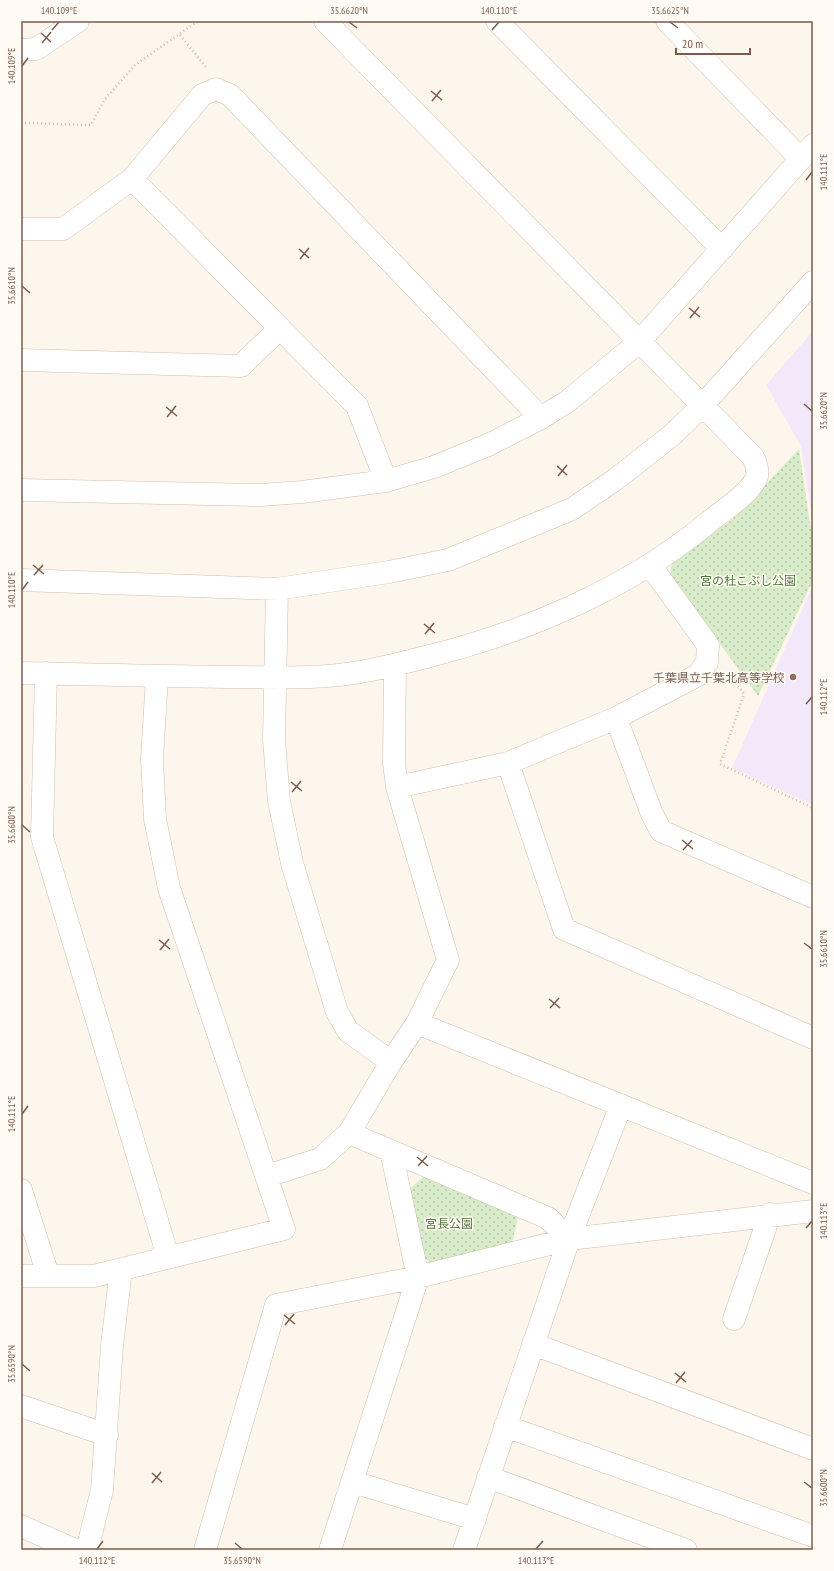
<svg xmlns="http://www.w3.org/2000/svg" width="834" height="1571" font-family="'PT Sans Narrow','Noto Sans JP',sans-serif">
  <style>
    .education { fill: #f3e8fa }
    .grass { fill: url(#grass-dots) }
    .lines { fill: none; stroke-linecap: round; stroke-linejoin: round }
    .minor-casing { stroke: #d1beb0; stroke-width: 23 }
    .path { stroke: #d9b8a5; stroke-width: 2.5; stroke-dasharray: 1 3; stroke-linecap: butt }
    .minor { stroke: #fff; stroke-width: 22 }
    .ticks { fill: none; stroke: #7a5c4d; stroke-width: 1.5 }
    .education-dot { fill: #8d6e63; stroke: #fffaf3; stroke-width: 1.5 }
    .labels { text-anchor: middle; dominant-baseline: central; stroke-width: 3; stroke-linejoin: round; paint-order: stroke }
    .park-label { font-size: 12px; fill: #537a41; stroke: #fffaf3 }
    .education-label { font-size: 12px; fill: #785e54; stroke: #fffaf3; text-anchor: end }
    .neatline { fill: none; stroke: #7a5c4d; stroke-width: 1.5 }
    .ticks-label { font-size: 10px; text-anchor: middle; fill: #7a5c4d }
  </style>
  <defs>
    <pattern id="grass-dots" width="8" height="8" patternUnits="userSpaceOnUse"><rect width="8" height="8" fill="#d8ecc9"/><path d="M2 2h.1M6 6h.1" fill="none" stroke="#b4c2a5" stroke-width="1.8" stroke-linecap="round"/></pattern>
  </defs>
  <rect width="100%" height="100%" fill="#fdf6ec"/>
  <path class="education" d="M813 331V524L801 446 766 385Z
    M813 585V805L732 768Z"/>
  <path class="grass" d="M799 449 813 544V580L758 696 670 575 672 560 732 520Z
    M424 1176 519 1212 512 1244 433 1264 421 1256 407 1192Z"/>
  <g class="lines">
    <g class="minor-casing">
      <path id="minor" d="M497 21 722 249
        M667 21 801 159
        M21 50 36 49 78 21
        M132 179 357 406 386 481
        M21 229H63L132 179 202 95 216 89 230 95 541 418
        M21 360 241 366 280 328
        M21 490 260 495 302 492 386 481 434 467 488 445 541 418 568 401 640 341 813 145
        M21 580 277 589 389 572 448 560 572 509 616 479 672 435 702 406 813 282
        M277 589 274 740 279 801 292 863 337 1012 348 1031 391 1062
        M21 673C93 674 165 677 237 677 270 677 305 679 339 675 367 672 395 665 422 658 524 633 629 589 710 521 723 511 753 491 757 476 758 469 756 463 753 457L325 21
        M46 673 42 837 168 1257
        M616 718 652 814 661 831 813 897
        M508 763 564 929 813 1038
        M397 787 508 763 616 718 698 675 707 662 708 645 650 565
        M417 1023 813 1183
        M349 1133 548 1218 569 1239
        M267 1176 320 1159 349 1133 391 1062 417 1023 448 960 397 787 394 763 395 665
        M21 1190 48 1275
        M21 1276H94L284 1229 169 888 155 819 152 759 157 677
        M734 1319 770 1214
        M533 1344 813 1449
        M21 1406 107 1435
        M505 1426 813 1536
        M488 1477 686 1550
        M353 1482 475 1519
        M21 1526 75 1550
        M87 1550 102 1490 112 1346 121 1269
        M205 1550 276 1305 418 1277 569 1239 813 1211
        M330 1550 418 1277 391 1151
        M464 1550 569 1239 621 1105"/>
    </g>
    <path class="path" d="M180 35 206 67
      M21 123 91 125 105 99 135 65 198 21
      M729 673 744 694 720 764 813 808"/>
    <use href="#minor" class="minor"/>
  </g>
  <path class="ticks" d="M349 22 357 28M670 22 678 28M52 30 59 22M492 30 499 22M41 33 51 42M42 43 51 32M22 66 28 58M431 91 442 100M432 101 441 90M806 180 812 172M299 249 309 258M300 259 309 248M22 286 30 293M689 308 700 317M690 318 699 307M804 404 812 411M166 407 177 416M167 417 176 406M557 466 567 475M558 476 567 465M33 565 44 574M34 575 43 565M22 590 28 582M424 624 435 633M425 634 434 623M806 704 812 697M291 782 302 791M292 792 301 781M22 825 30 832M682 840 693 849M683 850 692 840M159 940 170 949M804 943 812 949M160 950 169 939M549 999 560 1008M550 1008 559 998M22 1114 28 1106M417 1157 428 1166M418 1166 427 1156M806 1228 812 1221M284 1315 295 1324M285 1325 294 1314M22 1364 30 1371M675 1373 686 1382M676 1383 685 1372M152 1473 162 1482M804 1482 812 1488M152 1483 161 1472M235 1543 242 1549M97 1549 103 1541M536 1549 543 1541"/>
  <circle class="education-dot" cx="793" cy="677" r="4"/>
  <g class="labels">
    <g class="park-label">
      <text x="748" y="580">宮の杜こぶし公園</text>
      <text x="449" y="1223">宮長公園</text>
    </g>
    <g class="education-label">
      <text x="785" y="677">千葉県立千葉北高等学校</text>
    </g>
  </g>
  <rect width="834" height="1571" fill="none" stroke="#fffaf3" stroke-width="44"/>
  <path d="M676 48v6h74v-6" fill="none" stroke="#7a5c4d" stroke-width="2"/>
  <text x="682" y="48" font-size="12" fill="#7a5c4d" stroke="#fffaf3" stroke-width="3" paint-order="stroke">20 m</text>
  <rect x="22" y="22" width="790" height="1527" class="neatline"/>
  <g class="ticks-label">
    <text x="59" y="14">140.109°E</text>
    <text x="349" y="14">35.6620°N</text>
    <text x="499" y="14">140.110°E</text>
    <text x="670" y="14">35.6625°N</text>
    <text transform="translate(11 66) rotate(-90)" y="4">140.109°E</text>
    <text transform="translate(823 172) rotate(-90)" y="4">140.111°E</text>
    <text transform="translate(11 286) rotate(-90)" y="4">35.6610°N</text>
    <text transform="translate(823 411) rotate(-90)" y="4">35.6620°N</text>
    <text transform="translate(11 590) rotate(-90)" y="4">140.110°E</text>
    <text transform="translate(823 697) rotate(-90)" y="4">140.112°E</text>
    <text transform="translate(11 825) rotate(-90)" y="4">35.6600°N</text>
    <text transform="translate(823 949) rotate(-90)" y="4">35.6610°N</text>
    <text transform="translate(11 1114) rotate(-90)" y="4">140.111°E</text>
    <text transform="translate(823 1221) rotate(-90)" y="4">140.113°E</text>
    <text transform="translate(11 1364) rotate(-90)" y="4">35.6590°N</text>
    <text transform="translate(823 1488) rotate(-90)" y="4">35.6600°N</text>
    <text x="97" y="1564">140.112°E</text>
    <text x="242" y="1564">35.6590°N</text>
    <text x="536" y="1564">140.113°E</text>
  </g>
</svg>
